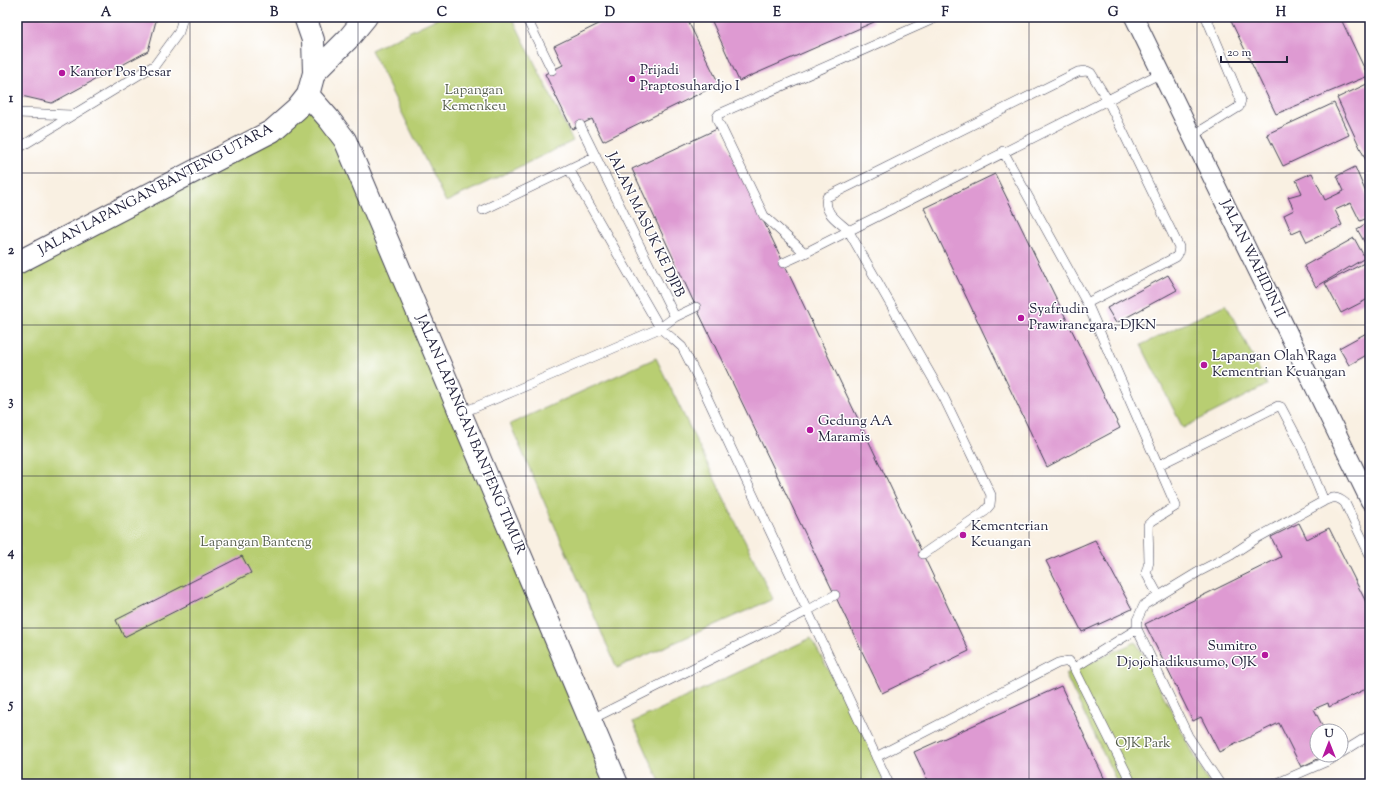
<svg xmlns="http://www.w3.org/2000/svg" width="1387" height="801" font-family="'Sorts Mill Goudy',serif">
  <style>
    .green { fill: #b8ce72; stroke: #6d7856 }
    .building { fill: #de9ad2 }
    .lines { fill: none; stroke-linecap: round; stroke-linejoin: round }
    .lane-casing { stroke: #424154; stroke-width: 10 }
    .street-casing { stroke: #424154; stroke-width: 20 }
    .secondary-casing { stroke: #424154; stroke-width: 24 }
    .lane { stroke: #fff; stroke-width: 9 }
    .street { stroke: #fff; stroke-width: 18 }
    .secondary { stroke: #fff; stroke-width: 22 }
    .grid { fill: none; stroke: #22223b; stroke-width: 1; stroke-opacity: 0.55 }
    .poi-dot { fill: #b5179e; stroke: #fff; stroke-width: 1.5 }
    .labels { text-anchor: middle; dominant-baseline: central; stroke-width: 3; stroke-linejoin: round; paint-order: stroke }
    .poi-label { font-size: 14px; fill: #22223b; stroke: #fff; text-anchor: start }
    .park-label { font-size: 14px; fill: #565e4e; stroke: #fff }
    .street-label { font-size: 14px; fill: #22223b; stroke: #fff }
    .neatline { fill: none; stroke: #22223b; stroke-width: 1.5 }
    .grid-label { font-size: 13px; text-anchor: middle; font-weight: bold; fill: #22223b }
  </style>
  <rect width="100%" height="100%" fill="#fff"/>
  <filter id="ink" filterUnits="userSpaceOnUse"><feTurbulence type="fractalNoise" baseFrequency=".025" numOctaves="2"/><feDisplacementMap in="SourceGraphic" scale="8" xChannelSelector="R" yChannelSelector="G"/><feConvolveMatrix kernelMatrix="1 2 1 2 8 2 1 2 1" color-interpolation-filters="sRGB"/></filter>
  <filter id="wash" filterUnits="userSpaceOnUse"><feTurbulence type="fractalNoise" baseFrequency=".012" numOctaves="4" result="noise"/><feDisplacementMap in="SourceGraphic" scale="16" xChannelSelector="R" yChannelSelector="G"/><feGaussianBlur stdDeviation="0.9" result="paint"/><feColorMatrix in="noise" values="0 0 0 0 0 0 0 0 0 0 0 0 0 0 0 0 0 1.4 0 .05"/><feComposite in="paint" operator="in"/></filter>
  <g filter="url(#wash)">
    <rect width="100%" height="100%" fill="#f9f0e2"/>
    <path class="green" d="M440 17H512L573 141 446 202 371 50Z
      M308 95 329 119 617 784H17V263L272 131Z
      M1226 304 1267 385 1183 428 1141 345Z
      M656 358 773 599 617 668 510 424Z
      M811 638 876 757 885 784H661L633 722Z
      M1136 642 1209 784H1118L1065 674Z"/>
    <g id="blocks">
      <path class="building" d="M17 17H157L148 51 52 103 17 95Z
        M613 17H686L719 84 603 141 592 119 572 129 545 74 563 65 554 46Z
        M710 17H872L874 22 739 81Z
        M1229 17H1340L1368 76 1276 114Z
        M1369 83 1370 86V169L1337 98Z
        M1334 103 1349 135 1283 166 1267 134Z
        M719 128 969 651 882 693 696 307 632 169Z
        M1355 167 1370 202V217L1360 221 1351 203 1335 210 1342 225 1307 242 1301 230 1292 234 1284 215 1294 210 1288 197 1302 193 1296 180 1312 173 1325 200 1344 191 1337 176Z
        M995 174 1120 428 1047 467 924 208Z
        M1370 221V252L1357 229Z
        M1354 238 1365 258 1316 287 1304 266Z
        M1370 260V298L1341 313 1325 283Z
        M1168 275 1177 290 1116 323 1107 308Z
        M1370 331V353L1349 365 1339 348Z
        M1299 523 1307 539 1329 528 1370 610V687L1329 707 1328 703 1314 709 1325 731H1317V755H1326L1301 767 1279 723 1219 752 1201 717 1193 721 1145 624 1281 557 1271 537Z
        M1095 540 1132 609 1082 632 1046 561Z
        M242 556 251 573 124 637 116 620Z
        M1061 686 1107 784H929L914 752Z"/>
    </g>
  </g>
  <g filter="url(#ink)">
    <use href="#blocks" fill-opacity="0" stroke="#424154" stroke-width="1"/>
    <g class="lines">
      <g class="lane-casing">
        <path id="lane" d="M526 17 552 70
          M17 113 72 115
          M580 125 675 317 696 307
          M1192 136 1239 107 1241 100 1206 17
          M17 149 155 65 179 32 183 17
          M1003 151 1087 303 1176 506 1152 521 1148 525 1149 562 1146 573 1158 595
          M569 169 660 328 675 317
          M483 210 596 156
          M805 253 1161 73
          M783 263 805 253 764 216 721 127 718 122 717 117 719 114 938 17
          M461 413 514 391 660 328 672 338 682 347 698 378 889 784
          M1159 465 1278 406 1281 407 1300 443 1324 501
          M923 554 984 512 990 505 991 495 944 398 848 230C837 220 823 213 827 197L1078 72 1087 71 1091 73 1107 99 1179 247 1178 254 1176 257 1087 303
          M1074 668 1137 629
          M590 720 807 611 835 595
          M1341 753 1370 735
          M876 757 1058 663 1069 661 1074 668 1132 784
          M1220 784 1188 736 1137 629V620L1144 605 1200 571 1231 555 1257 538 1324 501C1333 497 1337 496 1345 503L1370 555
          M1275 784 1330 760 1338 755"/>
      </g>
      <g class="street-casing">
        <path id="street" d="M1134 17 1370 501"/>
      </g>
      <g class="secondary-casing">
        <path id="secondary" d="M314 73 348 39 366 17
          M308 95 329 119 345 140 617 784
          M17 263 272 131 297 109 308 95 314 73 313 40 305 17"/>
      </g>
      <use href="#lane" class="lane"/>
      <use href="#street" class="street"/>
      <use href="#secondary" class="secondary"/>
    </g>
  </g>
  <path class="grid" d="M190 17V784M358 17V784M526 17V784M694 17V784M861 17V784M1029 17V784M1197 17V784M17 173H1370M17 325H1370M17 476H1370M17 628H1370"/>
  <g class="poi-dot">
    <circle cx="62" cy="73" r="4"/>
    <circle cx="632" cy="79" r="4"/>
    <circle cx="1021" cy="318" r="4"/>
    <circle cx="1204" cy="365" r="4"/>
    <circle cx="810" cy="430" r="4"/>
    <circle cx="963" cy="535" r="4"/>
    <circle cx="1265" cy="655" r="4"/>
  </g>
  <g class="labels">
    <g class="poi-label">
      <text x="640" y="71">Prijadi<tspan x="640" dy="16">Praptosuhardjo I</tspan></text>
      <text x="70" y="73">Kantor Pos Besar</text>
      <text x="1029" y="310">Syafrudin<tspan x="1029" dy="16">Prawiranegara, DJKN</tspan></text>
      <text x="1212" y="357">Lapangan Olah Raga<tspan x="1212" dy="16">Kementrian Keuangan</tspan></text>
      <text x="818" y="422">Gedung AA<tspan x="818" dy="16">Maramis</tspan></text>
      <text x="971" y="527">Kementerian<tspan x="971" dy="16">Keuangan</tspan></text>
      <text x="1257" y="647" text-anchor="end">Sumitro<tspan x="1257" dy="16">Djojohadikusumo, OJK</tspan></text>
    </g>
    <g class="park-label">
      <text x="474" y="91">Lapangan<tspan x="474" dy="16">Kemenkeu</tspan></text>
      <text x="256" y="543">Lapangan Banteng</text>
      <text x="1143" y="744">OJK Park</text>
    </g>
    <g class="street-label">
      <text transform="translate(156 190) rotate(-28)">JALAN LAPANGAN BANTENG UTARA</text>
      <text transform="translate(645 225) rotate(64)">JALAN MASUK KE DJPB</text>
      <text transform="translate(1252 259) rotate(64)">JALAN WAHIDIN II</text>
      <text transform="translate(470 435) rotate(67)">JALAN LAPANGAN BANTENG TIMUR</text>
    </g>
  </g>
  <rect width="1387" height="801" fill="none" stroke="#fff" stroke-width="44"/>
  <g transform="translate(1329 743)"><circle r="19" fill="#ffffff" stroke="#a7a7b1"/>
  <path d="M0-3L7 15L0 10L-7 15Z" fill="#b5179e"/>
  <text y="-6" font-size="11" font-weight="bold" text-anchor="middle" fill="#22223b">U</text>
  </g>
  <path d="M1221 56v6h66v-6" fill="none" stroke="#22223b" stroke-width="2"/>
  <text x="1227" y="56" font-size="12" fill="#22223b" stroke="#ffffff" stroke-width="3" paint-order="stroke">20 m</text>
  <rect x="22" y="22" width="1343" height="757" class="neatline"/>
  <g class="grid-label">
    <text x="106" y="16">A</text>
    <text x="274" y="16">B</text>
    <text x="442" y="16">C</text>
    <text x="610" y="16">D</text>
    <text x="777" y="16">E</text>
    <text x="945" y="16">F</text>
    <text x="1113" y="16">G</text>
    <text x="1281" y="16">H</text>
    <text x="11" y="102">1</text>
    <text x="11" y="254">2</text>
    <text x="11" y="405">3</text>
    <text x="11" y="556">4</text>
    <text x="11" y="708">5</text>
  </g>
</svg>
